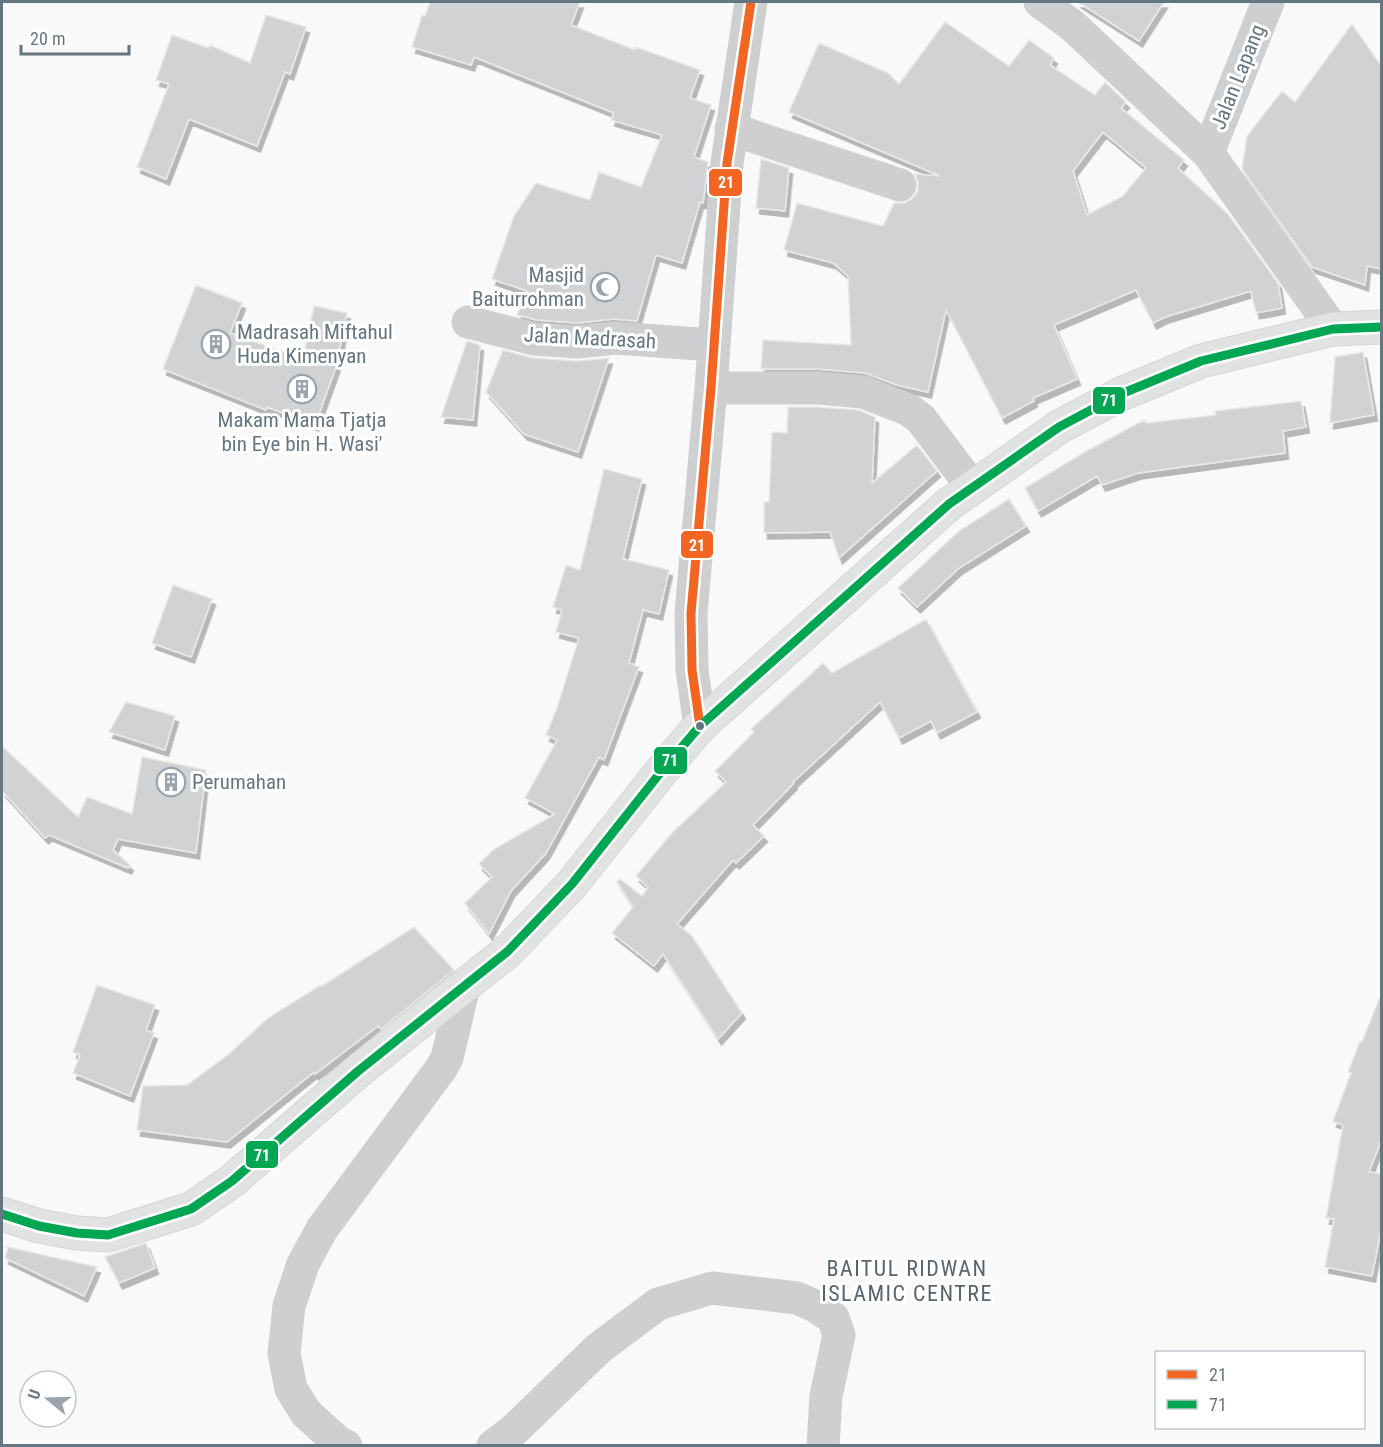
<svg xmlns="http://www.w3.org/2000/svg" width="1383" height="1447" font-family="'Roboto Condensed',sans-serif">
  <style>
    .building { fill: #d0d2d3; stroke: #e8e8e8; stroke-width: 1.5; fill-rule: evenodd; filter: url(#shadow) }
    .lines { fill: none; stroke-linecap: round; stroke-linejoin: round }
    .major-casing { stroke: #d5d6d7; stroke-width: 35 }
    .minor { stroke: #cecfd0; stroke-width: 33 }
    .major { stroke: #e1e2e2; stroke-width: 33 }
    .bus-1-casing { stroke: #fff; stroke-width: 14 }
    .bus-2-casing { stroke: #fff; stroke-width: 14 }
    .bus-1 { stroke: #f26522; stroke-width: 9 }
    .bus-2 { stroke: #00a651; stroke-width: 9 }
    .bus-dot { fill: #657683; stroke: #fff; stroke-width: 2 }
    .labels { text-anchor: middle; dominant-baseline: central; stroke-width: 6; stroke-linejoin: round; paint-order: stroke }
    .street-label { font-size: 21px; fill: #657683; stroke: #fff }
    .poi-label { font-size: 21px; fill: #657683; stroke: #fff; text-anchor: start }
    .neighbourhood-label { font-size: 22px; letter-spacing: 1.5px; fill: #57646e; stroke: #fff }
    .line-badge { stroke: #fff; stroke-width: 2 }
    .badge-label { font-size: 16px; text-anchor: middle; font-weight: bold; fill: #fff }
  </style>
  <defs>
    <filter id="shadow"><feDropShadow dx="3.5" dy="6" stdDeviation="0" flood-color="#0004"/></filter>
  </defs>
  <rect width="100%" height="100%" fill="#f9f9f9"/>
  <path class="building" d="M430 2H580L571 25 635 50 636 47 700 70 690 98 711 105 694 157 708 162 703 203 700 202 682 263 656 255 637 321 613 319 578 323 537 320 517 315 527 291 492 279 514 216 536 183 590 200 599 172 641 187 662 135 611 120 614 113 474 57 471 65 412 47 422 15 425 16Z
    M1078 2H1164L1139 41Z
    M266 15 306 27 290 74 285 72 257 146 189 119 166 179 137 167 169 84 156 80 172 35 209 48 210 45 250 63Z
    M945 22 1009 66 1029 40 1054 58 1050 65 1095 95 1105 82 1126 102 1121 108 1184 160 1178 168 1228 214 1278 283 1282 308 1256 313 1251 291 1165 317 1153 323 1136 290 1054 325 1077 379 1033 398 1034 401 1002 418 946 310 928 392 897 385 865 373 818 369H761L763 340 851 345 848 276 833 263 784 250 797 203 883 226 894 203H904L912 199 918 191V182L915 174 940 176 789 112 819 43 888 73 899 84ZM1103 132 1146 168 1123 196 1087 215 1073 171Z
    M1352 24 1382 67V269L1367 266 1365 285 1312 267 1242 169 1247 136 1282 91 1295 102Z
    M761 159 789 168 785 211 756 208Z
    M196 285 242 303 230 333 303 359 314 306 347 313 336 367 315 425 267 407 266 410 163 369Z
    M467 341 480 345 473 420 441 417Z
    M503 350 533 358 577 361 609 358 578 452 524 434 486 392Z
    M1363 352 1374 415 1330 423 1335 357Z
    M1301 401 1306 427 1283 431 1285 453 1138 473 1102 485 1097 476 1038 511 1025 488 1083 453 1144 420 1146 423 1216 415 1215 411Z
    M788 407H817L859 410 875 417 872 483 917 445 937 471 839 558 830 532 764 533V502H769L772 432 787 433Z
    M604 469 642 479 623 559 669 570 659 614 643 610 629 663 639 667 604 760 599 757 546 853 511 891 489 934 465 903 492 877 479 864 493 850 555 814 525 798 557 740 546 735 557 708 579 638 556 632 562 610 553 607 566 565 580 570Z
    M1009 499 1026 526 959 568 917 607 898 588 959 531Z
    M173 585 212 599 191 657 152 643Z
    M926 619 977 712 937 733 931 721 899 738 880 702 793 782 794 783 753 825 764 836 736 863 733 860 677 924 692 936 742 1013 718 1039 663 954 654 966 612 933 633 907 617 882 620 879 642 896 648 887 636 876 671 834 726 782 715 771 754 732 751 729 823 663 832 673Z
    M126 702 175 716 165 750 109 732Z
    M2 746 78 817 87 797 132 814 142 757 206 770 196 853 118 839 113 850 130 865 128 868 49 835 45 838 2 791Z
    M414 927 454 970 381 1029 378 1026 315 1074 314 1072 227 1142 137 1130 143 1086 187 1085 229 1054 268 1018 321 985 322 986Z
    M97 985 155 1005 146 1030 154 1033 130 1096 73 1073 80 1055 73 1052Z
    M1379 999 1382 1000V1138L1369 1172 1382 1174V1224L1372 1276 1325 1267 1334 1219 1326 1218 1343 1125 1333 1121 1351 1073 1348 1072 1360 1041 1362 1042Z
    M146 1243 155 1268 119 1283 105 1257Z
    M8 1247 97 1267 84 1296 5 1258Z"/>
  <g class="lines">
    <g class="major-casing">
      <path id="major" d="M2 1214 39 1226 77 1233 108 1235 191 1209 232 1181 357 1072 508 951 572 884 664 768 700 726 949 504 1059 427 1121 394 1201 361 1333 329 1382 327"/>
    </g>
    <path class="minor" d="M1040 2 1073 26 1208 153 1333 329
      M731 129 900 185
      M1208 153 1268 2
      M468 322 534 339 578 342 615 338 713 345
      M711 388H818L863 392 909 410 921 419 973 488
      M700 726 692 670 691 613 711 388 727 163 751 2
      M346 1446 338 1442 306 1413 291 1389 284 1353 289 1306 303 1264 322 1229 440 1070 447 1058 464 986
      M493 1446 515 1429 599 1348 658 1304 712 1288 797 1298 815 1306 833 1318 839 1335 826 1396 823 1446"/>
    <use href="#major" class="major"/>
    <g class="bus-1-casing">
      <path id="bus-1" d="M700 726 692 670 691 613 711 388 727 163 751 2"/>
    </g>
    <g class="bus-2-casing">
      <path id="bus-2" d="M2 1214 39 1226 77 1233 108 1235 191 1209 232 1181 357 1072 508 951 572 884 664 768 700 726 949 504 1059 427 1121 394 1201 361 1333 329 1382 327"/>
    </g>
    <use href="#bus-1" class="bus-1"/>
    <use href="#bus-2" class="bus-2"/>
  </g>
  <defs>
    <g id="mosque-ring" transform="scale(1.5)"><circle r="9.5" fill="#fff" stroke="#99a4ac" stroke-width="1.5"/><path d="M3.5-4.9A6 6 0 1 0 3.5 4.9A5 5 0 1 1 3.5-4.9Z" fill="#99a4ac"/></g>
    <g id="building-ring" transform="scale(1.5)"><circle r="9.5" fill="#fff" stroke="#99a4ac" stroke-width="1.5"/><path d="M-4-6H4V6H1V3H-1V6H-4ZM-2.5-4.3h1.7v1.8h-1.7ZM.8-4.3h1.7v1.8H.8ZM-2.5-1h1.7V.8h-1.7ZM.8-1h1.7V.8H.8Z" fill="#99a4ac"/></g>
  </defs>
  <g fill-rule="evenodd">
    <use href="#mosque-ring" x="605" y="287"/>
    <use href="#building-ring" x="216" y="344"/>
    <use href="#building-ring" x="302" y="389"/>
    <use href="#building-ring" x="171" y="782"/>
  </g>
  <circle class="bus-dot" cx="700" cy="726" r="5"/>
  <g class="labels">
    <g class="street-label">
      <text transform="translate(1238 77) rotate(-68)">Jalan Lapang</text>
      <text transform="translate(590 338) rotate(3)">Jalan Madrasah</text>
    </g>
    <g class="poi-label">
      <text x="584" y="275" text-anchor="end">Masjid<tspan x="584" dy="24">Baiturrohman</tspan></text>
      <text x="237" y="332">Madrasah Miftahul<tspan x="237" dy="24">Huda Kimenyan</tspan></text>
      <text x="302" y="420" text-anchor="middle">Makam Mama Tjatja<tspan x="302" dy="24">bin Eye bin H. Wasi'</tspan></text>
      <text x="192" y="782">Perumahan</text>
    </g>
    <g class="neighbourhood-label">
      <text x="907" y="1268">BAITUL RIDWAN<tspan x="907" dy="25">ISLAMIC CENTRE</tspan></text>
    </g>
  </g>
  <g class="line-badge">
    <rect x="708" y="168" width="35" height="29" rx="6" fill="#f26522"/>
    <rect x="1092" y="386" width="34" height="29" rx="6" fill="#00a651"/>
    <rect x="680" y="530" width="34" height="29" rx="6" fill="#f26522"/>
    <rect x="653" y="746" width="35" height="29" rx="6" fill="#00a651"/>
    <rect x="245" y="1140" width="34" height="29" rx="6" fill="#00a651"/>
  </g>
  <g class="badge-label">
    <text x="726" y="188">21</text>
    <text x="1109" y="406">71</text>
    <text x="697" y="551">21</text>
    <text x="670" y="766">71</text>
    <text x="262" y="1161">71</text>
  </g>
  <rect width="1383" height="1447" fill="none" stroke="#657683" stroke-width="6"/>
  <rect x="1155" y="1351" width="210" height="78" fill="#ffffff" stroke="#c1c8cd" stroke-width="1.5"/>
  <rect x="1167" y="1370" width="30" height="9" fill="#f26522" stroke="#c1c8cd" stroke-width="1.5"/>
  <text x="1209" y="1381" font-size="18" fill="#657683">21</text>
  <rect x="1167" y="1400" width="30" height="9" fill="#00a651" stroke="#c1c8cd" stroke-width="1.5"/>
  <text x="1209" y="1411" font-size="18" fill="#657683">71</text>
  <g transform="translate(48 1399) rotate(289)"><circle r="28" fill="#ffffff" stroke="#c1c8cd" stroke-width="1.5"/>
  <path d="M0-4.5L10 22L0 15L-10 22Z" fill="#99a4ac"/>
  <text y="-9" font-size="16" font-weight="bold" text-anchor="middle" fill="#657683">U</text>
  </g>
  <path d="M21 45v9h108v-9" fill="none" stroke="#657683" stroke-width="3"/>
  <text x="30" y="45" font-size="18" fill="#657683" stroke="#ffffff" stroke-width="4.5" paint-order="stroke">20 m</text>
</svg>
